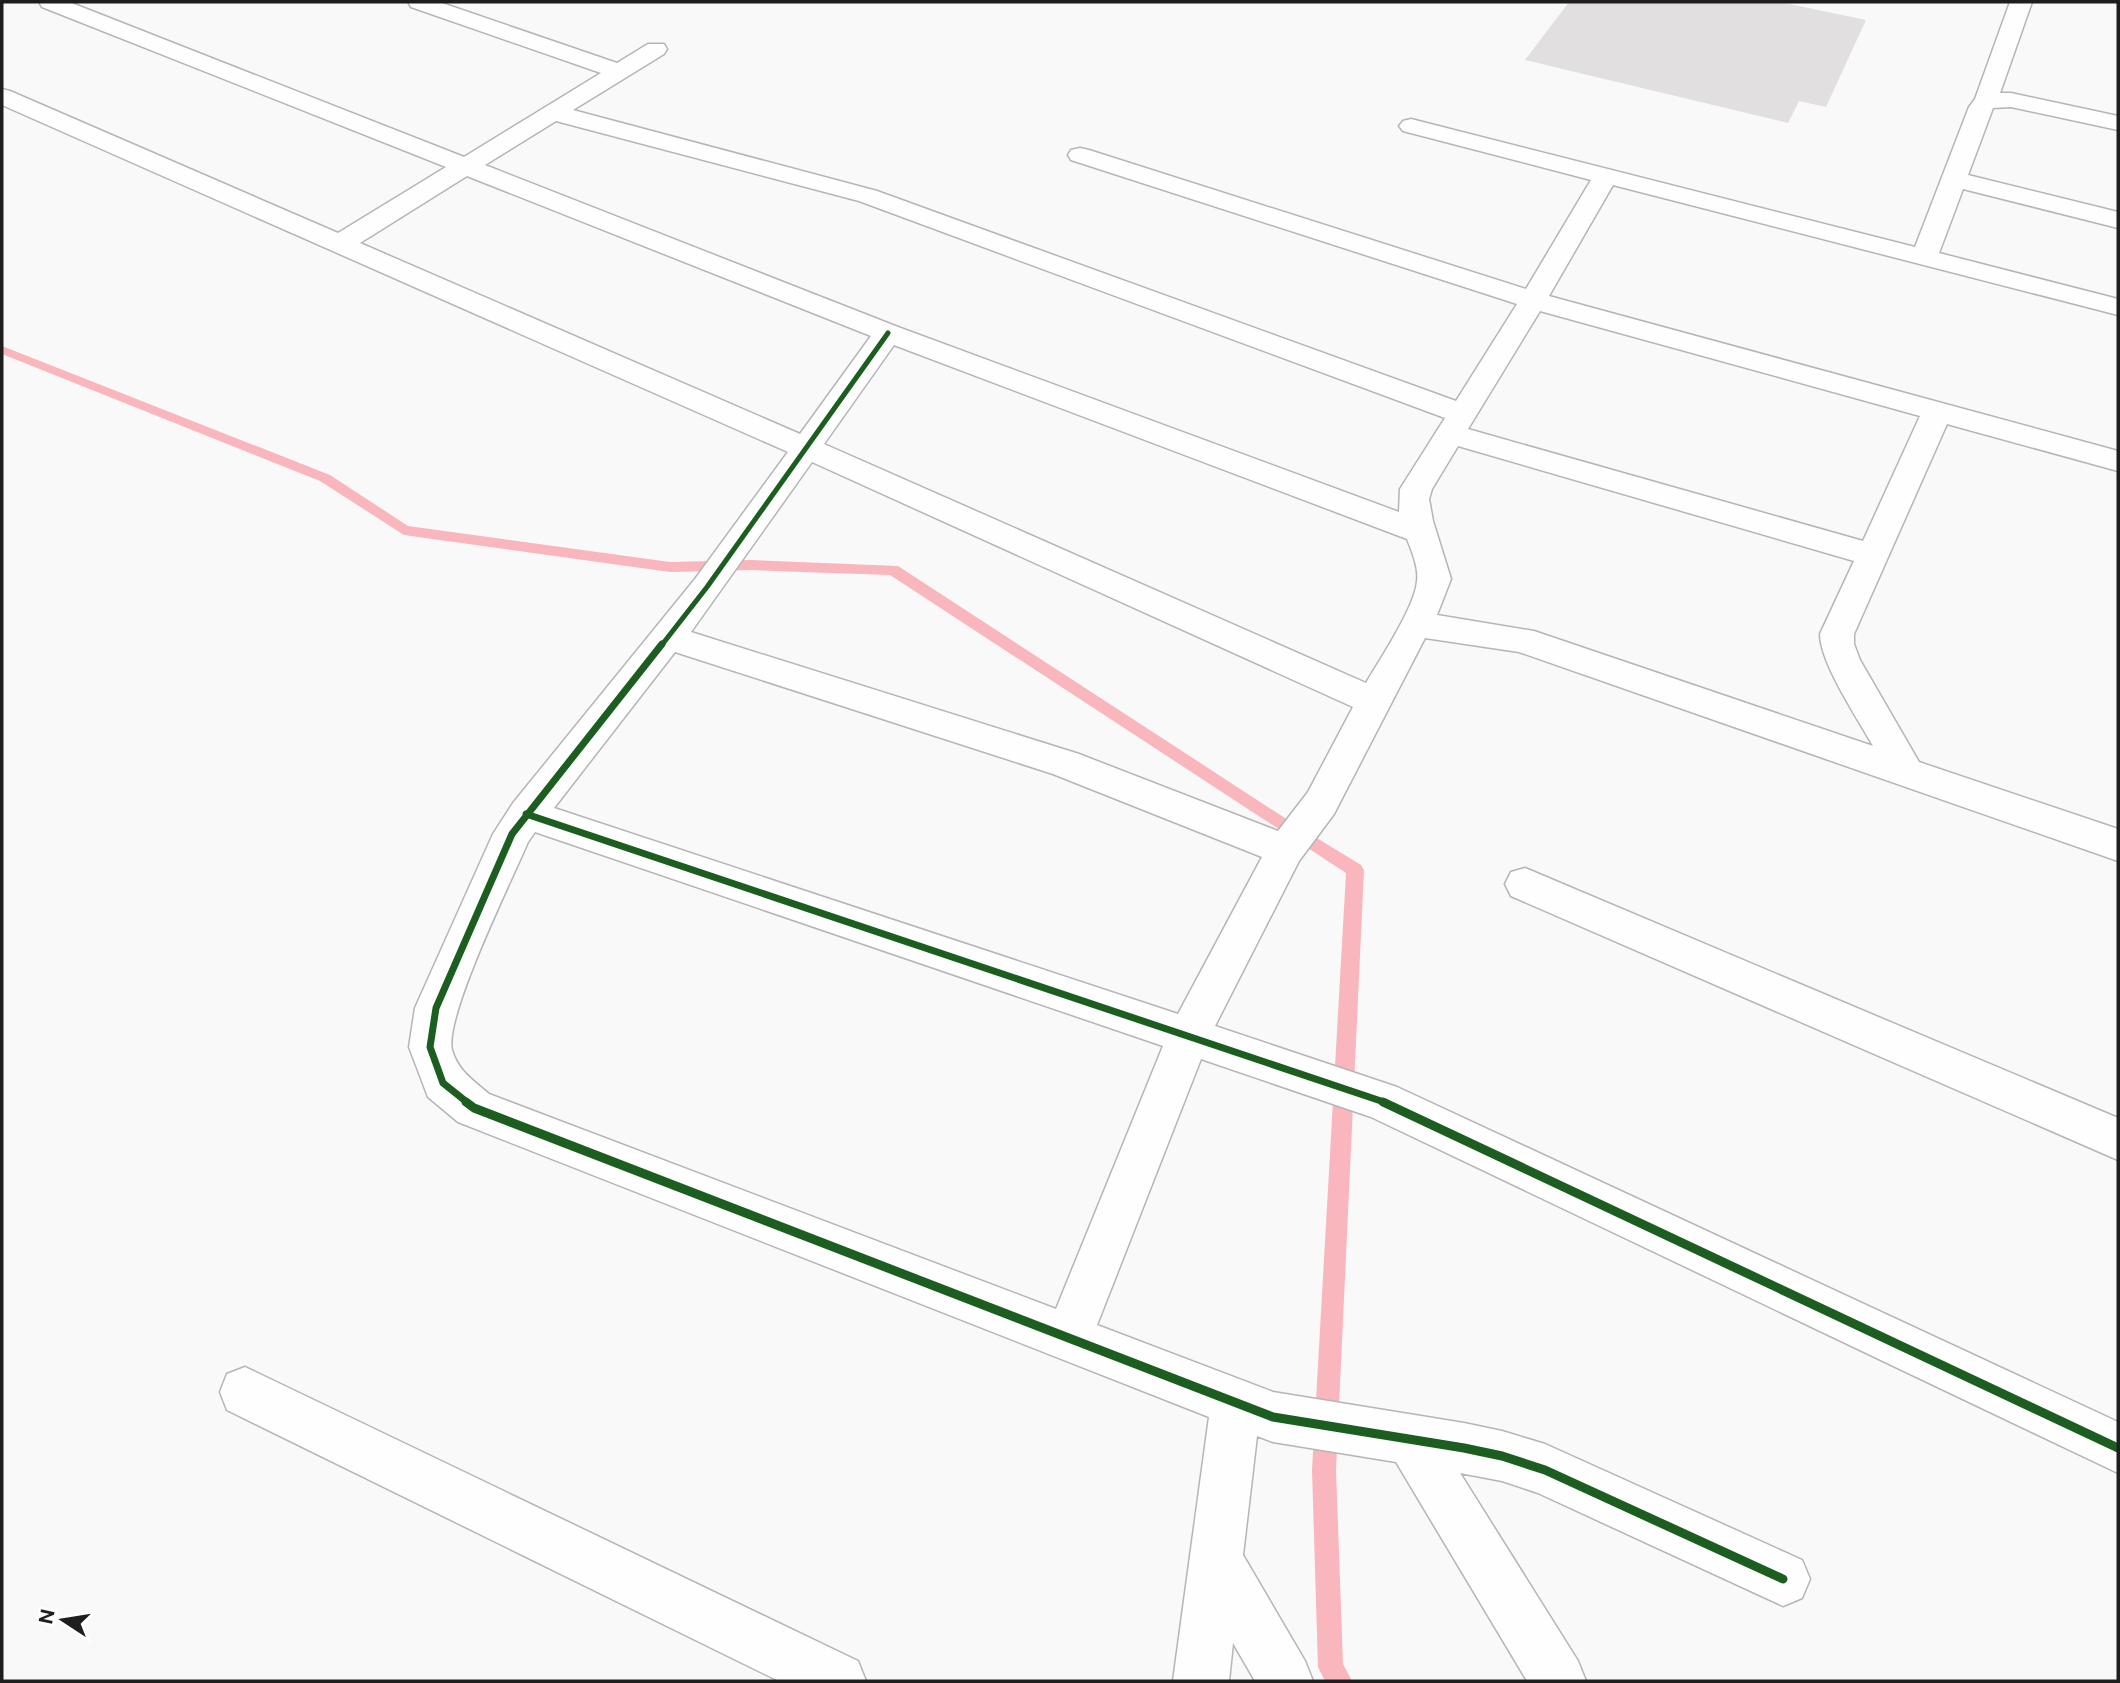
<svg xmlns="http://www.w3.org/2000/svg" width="2120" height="1683" font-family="'Public Sans',sans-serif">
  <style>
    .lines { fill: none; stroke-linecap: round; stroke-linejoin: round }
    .stream { fill: #f9b6bd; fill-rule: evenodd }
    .building { fill: #e1dfdf }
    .minor-casing { stroke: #b6b5b5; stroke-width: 3 }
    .minor { fill: #fefefe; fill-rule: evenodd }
    .cycleway-far2-casing { stroke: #fff; stroke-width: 9 }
    .cycleway-far1-casing { stroke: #fff; stroke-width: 11 }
    .cycleway-casing { stroke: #fff; stroke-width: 13 }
    .cycleway-far2 { stroke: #1b5e20; stroke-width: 5 }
    .cycleway-far1 { stroke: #1b5e20; stroke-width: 7 }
    .cycleway { stroke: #1b5e20; stroke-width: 9 }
  </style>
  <rect width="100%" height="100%" fill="#faf9f9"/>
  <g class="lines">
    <path class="stream" d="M2 346 330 475 408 526 670 562 751 560 898 566 1294 824 1361 865 1364 870 1336 1470 1343 1664 1352 1681H1325L1318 1667 1312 1470 1346 873 890 575 751 570 670 572 404 535 320 481 2 354Z"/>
  </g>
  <path class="building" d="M1569 2H1780L1866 20 1826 107 1799 101 1788 123 1525 60Z"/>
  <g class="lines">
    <g class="minor-casing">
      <path id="minor" d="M39 2H69L464 157 601 73 411 7 408 2H439L617 63 648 44H664L667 49 664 54 573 110 877 191 1456 401 1517 304 1071 160 1068 155 1071 150 1080 148 1089 150 1526 289 1591 180 1403 131 1399 126 1403 121 1411 119 1915 247 1969 107 1975 99 2010 2H2032L2000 93H2011L2118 116V130L2011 107 1993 108 1968 175 2118 212V228L1963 189 1939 253 2118 299V315L1613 185 1549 296 2118 451V471L1947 424 1854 634V644L1860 660 1919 762 2118 829V861L1519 652 1425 638 1334 814 1299 861 1215 1026 1397 1087 2118 1422V1473L1371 1117 1201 1059 1097 1325 1273 1392 1464 1423 1502 1431 1545 1444 1802 1560 1810 1579 1802 1598 1783 1606 1538 1493 1502 1481 1460 1473 1578 1661 1586 1681H1527L1396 1462 1273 1442 1257 1436 1243 1555 1305 1661 1313 1681H1255L1233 1643 1229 1681H1173L1209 1417 458 1122 428 1097 409 1047 415 1008 493 834 513 803 695 579 788 452 2 105V89L10 91 338 233 446 167 42 7ZM556 121 859 201 1445 418 1400 489 1399 512 898 327 485 165ZM467 176 871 336 800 434 360 243ZM1540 311 1920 416 1863 541 1468 429ZM894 345 1407 539C1412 552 1419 568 1417 581 1415 607 1380 659 1366 683L824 444ZM1458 446 1854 561 1820 634C1820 663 1858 719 1873 746L1534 631 1437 615 1451 579 1433 521 1429 499 1432 489ZM812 462 1353 707 1308 792 1278 831 1079 754 691 632ZM675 652 1053 774 1262 857 1178 1014 554 808ZM535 832 1163 1046 1056 1309 489 1094C473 1080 458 1071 452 1050 444 1017 512 880 528 842Z
        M1525 868 2118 1118V1160L1511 896 1505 884 1511 872Z
        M245 1367 858 1661 866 1681H779L227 1410 220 1392 227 1374Z"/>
    </g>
    <use href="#minor" class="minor"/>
    <g class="cycleway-far2-casing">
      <path id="cycleway-far2" d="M661 646 707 587 888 333"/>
    </g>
    <g class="cycleway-far1-casing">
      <path id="cycleway-far1" d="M526 814 1387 1103
        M468 1103 443 1083 430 1047 436 1008 512 834 662 644"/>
    </g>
    <g class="cycleway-casing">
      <path id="cycleway" d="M466 1102 474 1108 1273 1417 1464 1448 1502 1456 1545 1470 1783 1579
        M1383 1102 2118 1448"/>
    </g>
    <use href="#cycleway-far2" class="cycleway-far2"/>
    <use href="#cycleway-far1" class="cycleway-far1"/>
    <use href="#cycleway" class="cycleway"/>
  </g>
  <rect width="2120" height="1683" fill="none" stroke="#1f1e1e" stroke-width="7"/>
  <g transform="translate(63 1620) rotate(282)" stroke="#ffffff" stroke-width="5" paint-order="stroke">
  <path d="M0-5L12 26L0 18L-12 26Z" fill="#1f1e1e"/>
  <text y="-10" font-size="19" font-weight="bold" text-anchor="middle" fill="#1f1e1e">N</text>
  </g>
</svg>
